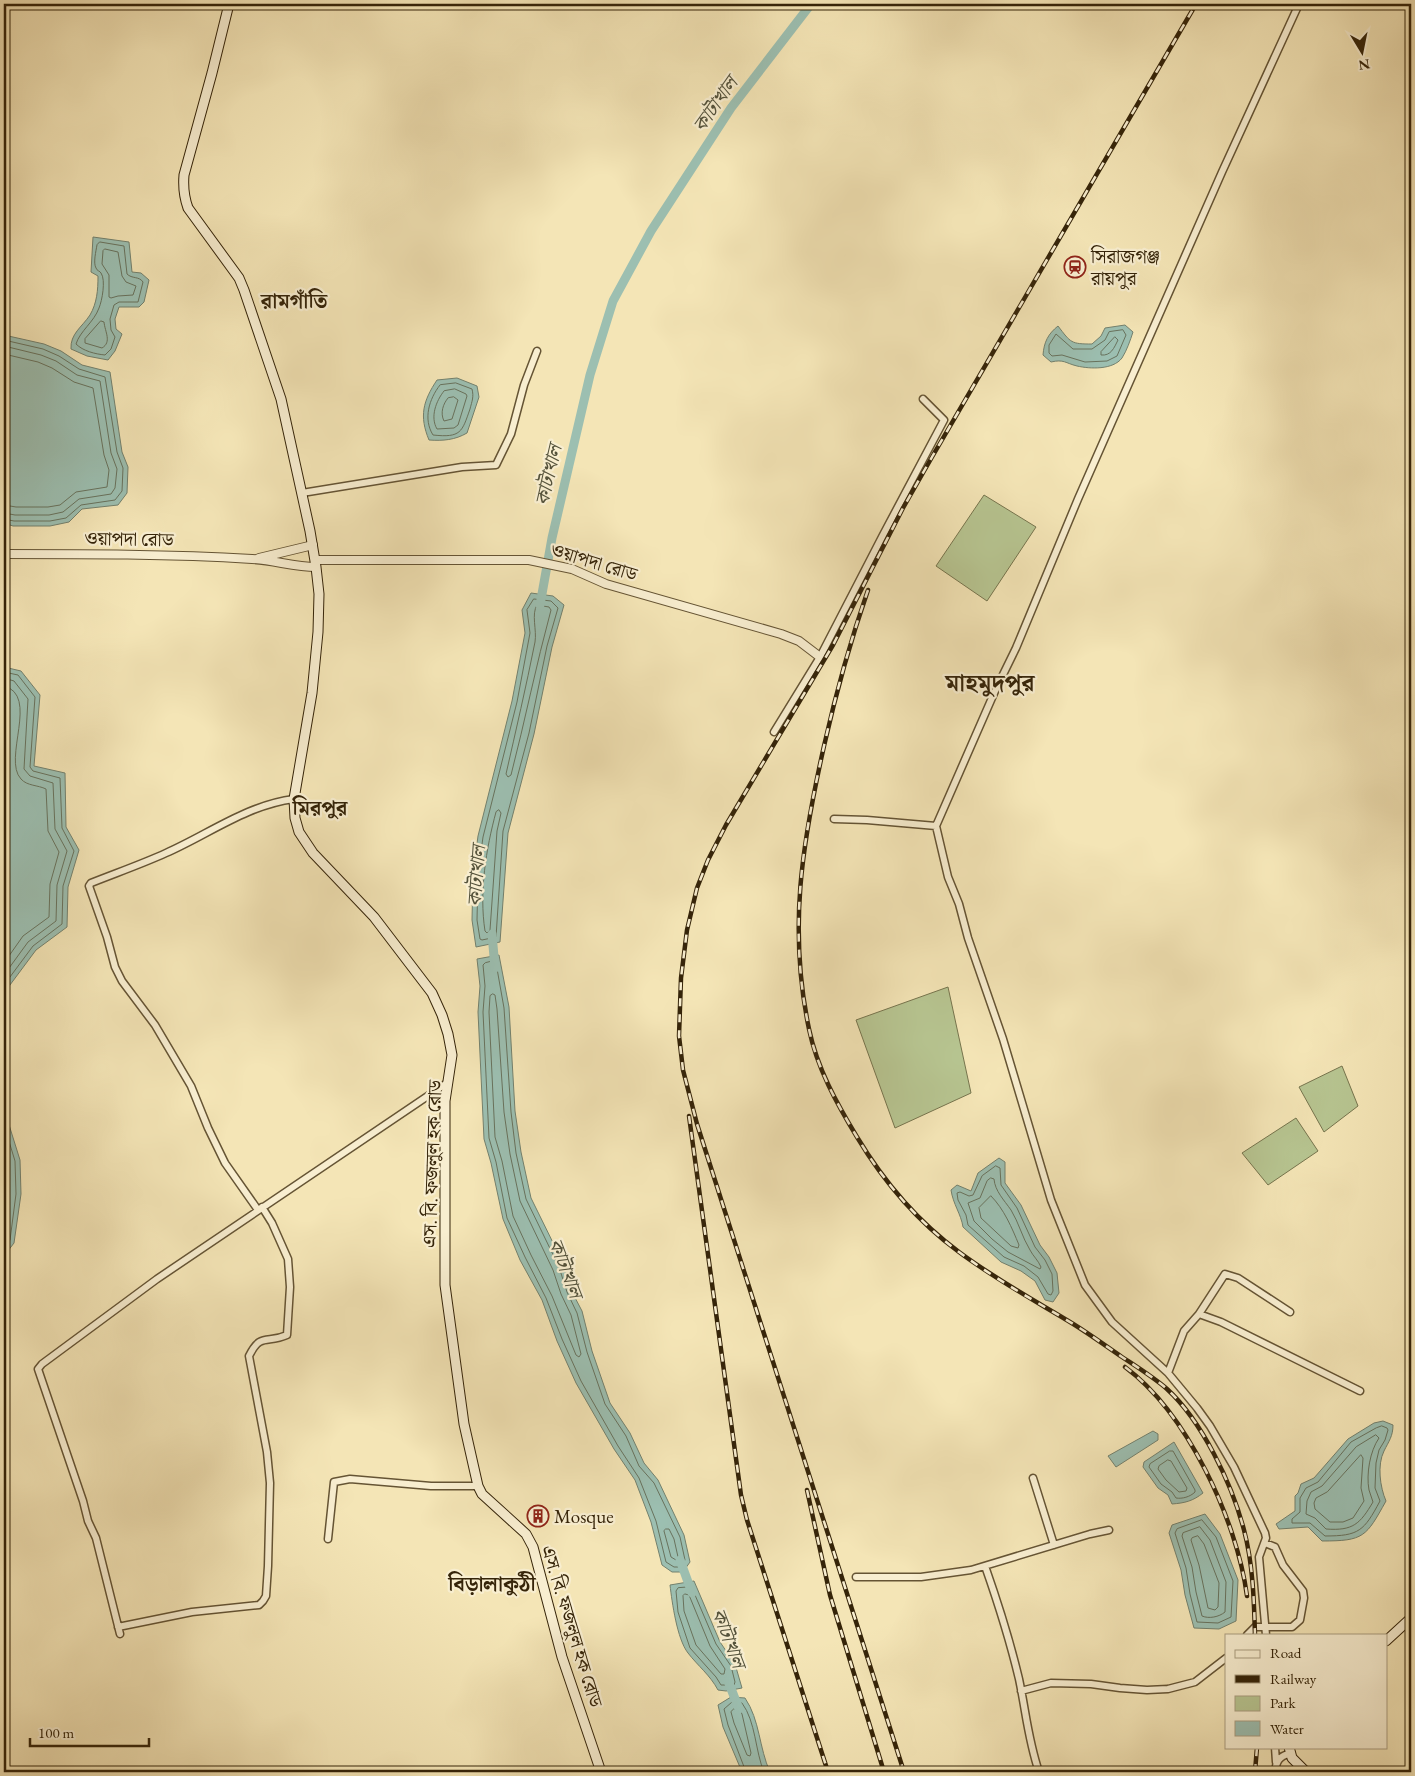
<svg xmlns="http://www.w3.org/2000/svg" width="1415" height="1776" font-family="'EB Garamond','Noto Serif Bengali',serif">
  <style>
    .green { fill: #b7c591; stroke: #76744d }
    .water { fill: #9cbfb1; stroke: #73816e }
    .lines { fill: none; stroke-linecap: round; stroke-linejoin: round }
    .shore { stroke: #68725d; stroke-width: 1 }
    .canal { stroke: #9cbfb1; stroke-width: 9 }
    .minor-casing { stroke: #655434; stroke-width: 9 }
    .tertiary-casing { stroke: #655434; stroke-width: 10 }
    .secondary-casing { stroke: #352409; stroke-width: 11 }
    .minor { stroke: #f8eed0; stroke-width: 6 }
    .tertiary { stroke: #f8eed0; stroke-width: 8 }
    .secondary { stroke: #f8eed0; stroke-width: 9 }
    .rail-casing { stroke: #352409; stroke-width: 4.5 }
    .rail { stroke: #f8eed0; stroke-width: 2.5; stroke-dasharray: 8; stroke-linecap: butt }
    .labels { text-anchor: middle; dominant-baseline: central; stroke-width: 4.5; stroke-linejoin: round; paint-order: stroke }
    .poi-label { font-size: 19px; fill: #352409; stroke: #f8eed0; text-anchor: start }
    .street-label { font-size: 19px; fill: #352409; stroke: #f8eed0 }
    .water-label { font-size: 20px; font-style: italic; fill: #54523b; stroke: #f8eed0 }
    .quarter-label { font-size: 21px; font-weight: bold; fill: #352409; stroke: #f8eed0 }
    .district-label { font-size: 24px; font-weight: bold; fill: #352409; stroke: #f8eed0 }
  </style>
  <rect width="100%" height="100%" fill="#f4e5b6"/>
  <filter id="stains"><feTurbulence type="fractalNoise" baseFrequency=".004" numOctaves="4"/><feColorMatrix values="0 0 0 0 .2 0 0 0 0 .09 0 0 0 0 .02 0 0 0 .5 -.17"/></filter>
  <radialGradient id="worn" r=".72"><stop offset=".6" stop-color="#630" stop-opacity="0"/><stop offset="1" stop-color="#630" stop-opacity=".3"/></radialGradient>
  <path class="green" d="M984 495 1036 527 987 601 936 566Z
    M948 987 971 1093 895 1128 856 1020Z
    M1342 1066 1358 1106 1324 1132 1299 1087Z
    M1296 1118 1318 1151 1268 1185 1242 1153Z"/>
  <path class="water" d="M93 237 129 242 132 272 141 273 149 280 144 302 139 307H119L115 319 116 329 122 334 115 351 108 360 87 356 71 349C70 334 82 327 90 315 97 303 98 290 98 276L91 272Z
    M1125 325 1133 332C1130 341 1127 350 1122 358 1113 370 1090 369 1077 366 1065 363 1064 359 1051 362L1043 355C1044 342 1048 334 1058 326 1071 343 1071 344 1092 344L1101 336 1105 328Z
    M4 335 44 344 61 351 82 365 110 372 122 452 128 467 127 493 118 505 82 509 69 522 50 526H13L4 523Z
    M457 378 477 386 479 397 467 433C455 440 443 441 429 440 419 416 423 401 437 380Z
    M531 593 553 596 564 605 552 647 534 734 508 833 500 942 476 947 472 920 473 874 478 836 512 701 525 633 522 610Z
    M4 667 21 671 40 695 34 766 65 773 66 827 79 850 68 887 67 927 36 950 4 993Z
    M499 955 509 1007 515 1111 521 1152 531 1198 564 1265 571 1290 582 1311 592 1351 610 1403 630 1433 644 1463 658 1480 684 1535 690 1562 683 1572H672L662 1565 651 1522 635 1480 614 1449 576 1383 557 1341 542 1300 520 1260 503 1219 491 1163 484 1139 478 1012 480 986 477 959Z
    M4 1096 5 1112 20 1160 21 1194 14 1243 4 1256Z
    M999 1158 1005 1162V1183L1021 1205 1040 1245 1049 1257 1057 1273 1059 1293 1053 1302 1045 1300 1035 1281 1021 1271 1001 1262 963 1227C961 1214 953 1204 951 1190L957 1185 971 1191 978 1173Z
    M1383 1421 1393 1425C1393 1436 1389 1441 1384 1451 1377 1465 1380 1487 1386 1501 1366 1537 1364 1541 1322 1541L1308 1527 1279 1529 1276 1524 1295 1511V1496L1298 1493 1301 1484 1314 1478 1348 1439 1374 1423Z
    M1153 1431 1158 1434V1440L1116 1467 1108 1456Z
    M1174 1442 1203 1493C1193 1501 1185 1503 1172 1504L1168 1495 1158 1488 1143 1467 1144 1462Z
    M1205 1514 1220 1534 1238 1580 1236 1621 1219 1629 1194 1628 1185 1595 1181 1570 1169 1533 1172 1525Z
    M694 1581 720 1642 735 1664 742 1688 726 1691 718 1690C710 1675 698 1666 688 1653 677 1639 672 1602 670 1585Z
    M731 1697 745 1698C760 1720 759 1748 770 1772H742L723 1727 718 1705Z"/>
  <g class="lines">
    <path class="shore" d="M100 242 124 246 127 274C132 279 139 276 143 282L138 302H119L114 305 110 319 111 330 115 337 111 349 105 355C95 354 83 351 76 344 80 331 94 322 99 308 102 301 106 280 101 273 100 271 97 271 96 268 93 263 96 251 97 245Z
      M105 249 118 252 122 276 126 282 136 286 133 295 118 296 111 298 109 297V275L102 264 103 251Z
      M101 321 104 322C105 332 112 342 102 348L85 343V339Z
      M1123 330 1126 335 1117 356 1107 361 1085 362 1062 355 1052 356 1049 353V345L1056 334 1073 349H1092L1105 340 1109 332Z
      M1115 337 1118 340C1114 348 1111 356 1101 355V352Z
      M4 340 43 349 59 356 79 369 105 377 117 452 123 468 122 491 115 500 81 505 66 518 50 521H14L4 519
      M4 346 41 355 56 361 77 375 100 381 111 453 117 469 115 488 111 494 79 499 63 512 49 515H15L4 513
      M4 354 38 362 52 368 74 382 93 388 104 455 109 470 107 487 76 492 60 505 48 507H16L4 505
      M456 383 472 389C474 397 472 401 470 409 462 432 461 438 433 435 423 419 429 399 440 385Z
      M455 389 466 394 467 396 458 425 454 428 437 429C430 417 436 401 444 391Z
      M454 397 458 400 452 419 444 421C440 413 443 404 448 398Z
      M534 599 551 601 558 608 547 646 529 733 503 831 496 937 482 940 480 939 477 920 478 874 483 837 517 702 530 633 527 610Z
      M537 605 549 607 551 610C536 665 525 721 511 775L508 777 506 774C516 730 526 687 535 642 537 630 531 614 537 605Z
      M4 672 18 675 35 697 30 767 33 771 60 778 62 828 74 851 63 886 62 924 33 946 4 985
      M4 678 14 681 28 699 24 769 30 776 53 783 55 829 67 851 57 885 56 921 28 942 4 975
      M4 686C40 695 2 759 21 779 27 786 38 785 46 789L48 831 59 852 50 884 49 917 23 936 4 963
      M499 810 501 813 497 831 490 930 487 933 485 931C479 892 486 849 496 812Z
      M493 961 496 963 504 1008 511 1112 516 1153 526 1199 559 1267 567 1292 577 1313 587 1352 605 1404 626 1436 639 1466 654 1483 680 1537 685 1560 680 1567H674L666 1562 656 1521 639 1478 618 1446 581 1381 562 1339 546 1298 525 1257 507 1218 496 1162 489 1138 483 1012 485 986 483 965 485 963Z
      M493 994 495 995 497 1009 504 1112 510 1154 520 1201 553 1270 561 1294 571 1315 581 1354 579 1357 576 1355 552 1296 531 1255 513 1216 502 1161 495 1137 489 1012 490 996Z
      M4 1125 15 1161 16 1194 10 1240 4 1248
      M4 1147C13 1177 8 1207 4 1238
      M996 1166 1000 1168 1001 1185 1017 1208 1035 1247 1045 1260 1052 1274 1053 1291 1051 1295 1048 1294 1038 1277 1024 1266 1004 1257 968 1225 966 1215 958 1200 957 1193 960 1192 969 1196 973 1195 982 1176Z
      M991 1178 994 1179C995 1191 1004 1200 1011 1210 1019 1223 1022 1237 1030 1250 1033 1256 1038 1260 1041 1267L1040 1269 1008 1252 992 1239 974 1221 968 1203 980 1198 987 1181Z
      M991 1196C1004 1209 1012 1228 1019 1245L1018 1248 1011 1246 981 1218 979 1208Z
      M1382 1426 1387 1428 1388 1430 1385 1440 1379 1450 1376 1463 1375 1488 1380 1501C1364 1531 1359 1536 1325 1536L1310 1523H1292V1519L1300 1512V1498L1306 1488 1318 1482 1351 1442 1376 1428Z
      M1376 1435 1379 1438C1370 1451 1366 1474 1369 1490 1370 1494 1372 1498 1373 1502 1360 1524 1353 1531 1326 1529L1315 1518 1306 1514 1307 1501 1311 1492 1322 1486 1356 1447Z
      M1170 1451H1173L1195 1490V1492C1190 1497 1182 1499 1176 1498L1172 1492 1161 1484 1149 1467 1150 1464Z
      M1361 1455 1363 1458 1361 1488 1364 1501 1353 1518 1343 1522H1330L1315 1509 1314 1503 1316 1498 1327 1492Z
      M1168 1460 1171 1461 1187 1488 1186 1491 1179 1492 1166 1480 1158 1469 1159 1466Z
      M1202 1520 1216 1537 1233 1581 1231 1617 1218 1623 1197 1622 1190 1594 1186 1568 1175 1533 1177 1529Z
      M1200 1527 1210 1540 1226 1582 1225 1612C1219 1617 1209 1619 1202 1616L1196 1592 1192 1567 1182 1536 1183 1533Z
      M666 1529H669L674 1539 678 1557 676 1560 671 1557 664 1531Z
      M1198 1536 1204 1544 1219 1583 1218 1607 1215 1610 1208 1608 1199 1565 1191 1540 1192 1538Z
      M690 1587 692 1588 716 1644 731 1666 735 1682 734 1685H721L716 1677 690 1648 678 1612 676 1591 678 1588Z
      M685 1594 689 1595 710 1646 725 1669 724 1674H721L696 1645 684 1611 683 1596Z
      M734 1709H739L742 1714 751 1753 750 1756 747 1755 734 1723 731 1712Z
      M746 1772 728 1725 724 1709 732 1702 742 1703C756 1722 755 1751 764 1772"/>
    <path class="canal" d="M540 605 552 538 590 375 613 301 651 231 731 108 811 4
      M492 934 495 968
      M680 1560 692 1593
      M728 1681 739 1709"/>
    <g class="minor-casing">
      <path id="minor" d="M302 493 462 467 496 465 511 434 524 385 537 351
        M774 732 820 657 883 535 944 420 923 399
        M834 819 867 820 936 826 995 691 1016 648 1078 499 1222 172 1299 4
        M936 826 948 877 959 904 968 938 1003 1039 1051 1200 1085 1285 1112 1322 1168 1373 1197 1408 1210 1426 1234 1467 1265 1533 1266 1538 1259 1557 1266 1635
        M258 1210 225 1163 208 1128 191 1086 155 1025 122 981 115 967 107 937 89 886 91 883C116 873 142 864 166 853 209 834 247 805 294 799
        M1199 1314 1225 1274 1238 1278 1290 1312
        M1168 1373 1184 1331 1199 1314 1221 1322 1360 1391
        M1033 1478 1054 1545
        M328 1539 334 1482 350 1479 431 1486H478
        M985 1566C998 1603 1010 1641 1019 1679 1026 1712 1028 1740 1039 1772
        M856 1577H921L971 1570 1090 1534 1109 1530
        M118 1627 192 1612 259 1605 263 1601 266 1596 268 1566 270 1483 267 1452 249 1356C261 1332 267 1344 287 1335L290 1287 288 1259 272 1223 262 1207
        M120 1634 96 1538 88 1521 83 1501 38 1369 42 1364 157 1279 447 1083
        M1247 1635 1255 1627H1292L1300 1620 1304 1598 1303 1591 1283 1565 1275 1547 1265 1543
        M1021 1691 1051 1683 1091 1684 1120 1688 1147 1690 1168 1689 1195 1682 1226 1658
        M1275 1747 1276 1762
        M1275 1772C1276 1762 1279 1756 1289 1754"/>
    </g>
    <g class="tertiary-casing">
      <path id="tertiary" d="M4 554C86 554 169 554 252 559 274 560 294 567 316 567
        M259 558 313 545
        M315 560H529L572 569 606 584 781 634 799 641 820 657"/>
    </g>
    <g class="secondary-casing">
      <path id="secondary" d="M229 4 212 73 184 175C183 187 184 197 188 208L239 278 244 290 281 399 310 531 316 567 319 594 318 632 312 693 294 799 295 818 299 832 313 853 374 917 432 993 442 1015 448 1034 452 1055 445 1101V1285L464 1424 478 1486 482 1494 526 1534 533 1547 562 1657 601 1772
        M1386 1641 1411 1618
        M1289 1747 1292 1758 1306 1772"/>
    </g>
    <use href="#minor" class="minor"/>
    <use href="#tertiary" class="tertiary"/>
    <use href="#secondary" class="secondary"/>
    <g class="rail-casing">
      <path id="rail" d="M868 590C850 642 836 693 824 746 802 844 788 929 809 1029 817 1068 837 1104 857 1137 884 1182 917 1221 959 1252 994 1278 1028 1297 1065 1319 1084 1330 1103 1344 1122 1357 1137 1367 1153 1377 1167 1389 1202 1421 1232 1484 1244 1530 1253 1564 1254 1600 1255 1635
        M689 1116 741 1495 747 1520 828 1772
        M1125 1367C1187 1413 1237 1520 1247 1596
        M807 1490 830 1595 884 1772
        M904 1772 697 1124 683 1070 679 1036 681 978 687 930 697 888 708 860 726 825 833 645 903 508 932 457 1196 4
        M1255 1772 1257 1747"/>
    </g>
    <use href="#rail" class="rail"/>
  </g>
  <defs>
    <g id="station-ring" transform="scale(1.125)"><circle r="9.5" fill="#f8eed0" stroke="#8f2418" stroke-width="1.5"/><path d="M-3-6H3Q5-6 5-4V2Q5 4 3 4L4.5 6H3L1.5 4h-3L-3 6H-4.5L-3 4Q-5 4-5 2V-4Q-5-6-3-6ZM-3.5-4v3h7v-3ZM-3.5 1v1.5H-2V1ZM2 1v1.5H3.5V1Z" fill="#8f2418"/></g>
    <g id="building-ring" transform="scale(1.125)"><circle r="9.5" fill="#f8eed0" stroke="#8f2418" stroke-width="1.5"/><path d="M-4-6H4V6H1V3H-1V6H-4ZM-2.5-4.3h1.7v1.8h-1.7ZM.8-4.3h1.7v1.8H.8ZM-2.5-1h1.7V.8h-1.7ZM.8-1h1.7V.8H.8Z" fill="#8f2418"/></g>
  </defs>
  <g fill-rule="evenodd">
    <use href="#station-ring" x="1075" y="267"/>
    <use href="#building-ring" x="538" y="1516"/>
  </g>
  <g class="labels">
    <g class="poi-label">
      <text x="1091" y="256">সিরাজগঞ্জ<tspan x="1091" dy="22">রায়পুর</tspan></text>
      <text x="554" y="1516">Mosque</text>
    </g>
    <g class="street-label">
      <text transform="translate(129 539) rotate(1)">ওয়াপদা রোড</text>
      <text transform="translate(594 562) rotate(17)">ওয়াপদা রোড</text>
      <text transform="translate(432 1164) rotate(-88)">এস. বি. ফজলুল হক রোড</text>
      <text transform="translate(572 1626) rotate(73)">এস. বি. ফজলুল হক রোড</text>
    </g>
    <g class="water-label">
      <text transform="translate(715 104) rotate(-55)">কাটাখাল</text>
      <text transform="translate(548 475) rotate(-77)">কাটাখাল</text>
      <text transform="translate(476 876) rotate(-86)">কাটাখাল</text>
      <text transform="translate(566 1268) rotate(69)">কাটাখাল</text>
      <text transform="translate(729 1638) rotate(69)">কাটাখাল</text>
    </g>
    <g class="quarter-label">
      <text x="294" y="300">রামগাঁতি</text>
      <text x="320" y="807">মিরপুর</text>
      <text x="492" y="1583">বিড়ালাকুঠী</text>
    </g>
    <g class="district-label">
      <text x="990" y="682">মাহমুদপুর</text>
    </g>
  </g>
  <rect width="1415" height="1776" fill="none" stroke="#f4e5b6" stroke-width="20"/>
  <rect x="5" y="5" width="1405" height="1766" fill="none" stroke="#352409" stroke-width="2.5"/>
  <rect x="10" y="10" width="1395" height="1756" fill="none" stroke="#352409"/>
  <rect x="1225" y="1634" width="162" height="115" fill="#f8eed0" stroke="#aa9d80"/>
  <rect x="1235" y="1650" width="25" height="8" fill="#f8eed0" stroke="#aa9d80"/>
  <text x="1270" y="1658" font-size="15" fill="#352409">Road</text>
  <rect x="1235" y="1675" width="25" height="8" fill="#352409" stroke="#aa9d80"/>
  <text x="1270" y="1684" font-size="15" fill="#352409">Railway</text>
  <rect x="1235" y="1696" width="25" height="15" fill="#b7c591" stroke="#aa9d80"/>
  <text x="1270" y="1708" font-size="15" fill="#352409">Park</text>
  <rect x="1235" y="1721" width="25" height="15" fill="#9cbfb1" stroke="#aa9d80"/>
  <text x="1270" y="1734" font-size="15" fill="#352409">Water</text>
  <g transform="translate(1362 52) rotate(170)" stroke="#f8eed0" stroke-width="4" paint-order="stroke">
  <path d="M0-4L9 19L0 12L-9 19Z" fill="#352409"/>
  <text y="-8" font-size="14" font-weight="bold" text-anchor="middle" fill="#352409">N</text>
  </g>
  <path d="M30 1738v8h119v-8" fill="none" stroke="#352409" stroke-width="2.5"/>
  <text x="38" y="1738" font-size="15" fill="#352409" stroke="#f8eed0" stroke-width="4" paint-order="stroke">100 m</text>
  <rect width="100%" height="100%" filter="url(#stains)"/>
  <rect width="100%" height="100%" fill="url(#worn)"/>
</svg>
